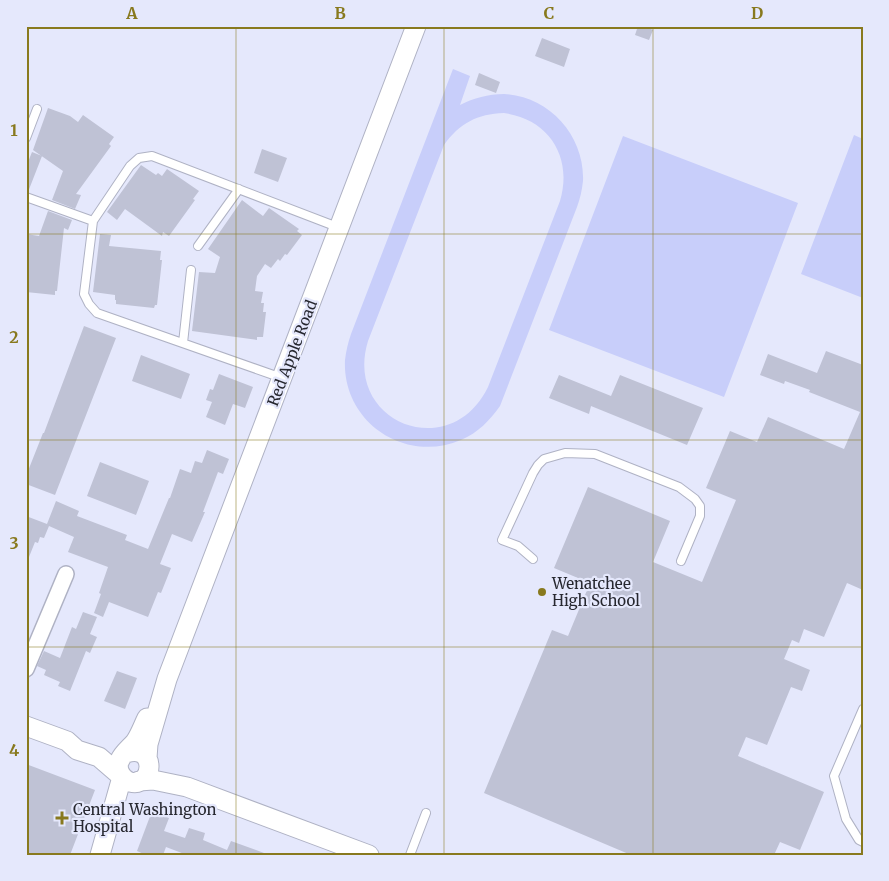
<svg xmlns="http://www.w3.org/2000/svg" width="889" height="881" font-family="Merriweather,serif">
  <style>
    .green { fill: #c8cefa; fill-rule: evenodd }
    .building { fill: #bfc2d5 }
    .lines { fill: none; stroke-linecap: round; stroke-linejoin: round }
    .service-casing { stroke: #afb2c4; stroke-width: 10 }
    .minor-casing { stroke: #afb2c4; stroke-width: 18 }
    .tertiary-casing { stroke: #afb2c4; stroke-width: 21 }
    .service { stroke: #fff; stroke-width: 8 }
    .minor { stroke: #fff; stroke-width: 15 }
    .tertiary { stroke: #fff; stroke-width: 19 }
    .grid { fill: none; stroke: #88791e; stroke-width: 1; stroke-opacity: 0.55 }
    .poi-dot { fill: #88791e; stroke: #e5e8fc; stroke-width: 2 }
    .labels { text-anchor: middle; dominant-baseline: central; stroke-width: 4.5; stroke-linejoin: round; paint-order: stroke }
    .street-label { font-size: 15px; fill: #272830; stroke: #e5e8fc }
    .poi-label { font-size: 15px; fill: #272830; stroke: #e5e8fc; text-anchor: start }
    .neatline { fill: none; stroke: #88791e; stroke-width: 2 }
    .grid-label { font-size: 16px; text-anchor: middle; font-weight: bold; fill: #88791e }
  </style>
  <rect width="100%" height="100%" fill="#e5e8fc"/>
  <path class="green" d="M453 69 470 76 460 105C474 98 488 94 504 94 549 96 585 136 583 181 582 190 580 199 577 207L500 406C490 420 478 433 461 440 405 464 342 422 345 360 346 351 348 343 351 334ZM504 113C549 119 573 157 560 201L488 387C450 465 343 422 368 341L444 145C460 123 477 114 504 113Z
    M854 135 863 139V298L801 274Z
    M623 136 798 203 724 397 549 330Z"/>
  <path class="building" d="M638 26H644L653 30 649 40 635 35Z
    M542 38 570 49 564 67 535 56Z
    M479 73 500 82 496 93 475 85Z
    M48 108 70 116 78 122 83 115 114 137 109 144 111 146 76 194 81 195 75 209 52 200 63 171 33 150Z
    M262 149 287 158 278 182 254 173Z
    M32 152 42 156 28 192H26V167Z
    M141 165 156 175 158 173 162 176 167 169 199 191 193 199 195 200 169 236 163 232 162 236 125 209 117 220 107 212Z
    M242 200 263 216 269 208 299 229 297 231 302 235 287 255 285 254 280 261 278 259 271 268 265 264 257 276 255 291 263 292 261 303H264L263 312H266L263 337H257V340L192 331 199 272 215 273 220 257 208 249Z
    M48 211 72 220 68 230 64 228 57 291H55V295L26 292V234L39 236Z
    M100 234 111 235 109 246 161 251 160 260H162L157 305H155L154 308 116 304V300H115V295L93 292Z
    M84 326 116 338 55 495 26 484V476L43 433H44Z
    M826 351 863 365V590L847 583 824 637 804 629 799 643 792 640 784 659 810 670 802 691 791 687 767 745 746 737 738 756 824 792 800 850 780 842 774 855H631L484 793 552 630 568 636 590 583 554 568 588 487 670 521 653 562 702 582 736 500 706 488 730 431 757 442 768 417 844 449 860 412 809 392 810 390 785 381 784 384 760 375 768 354 817 373Z
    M141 355 190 374 181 399 132 381Z
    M219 374 253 387 245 408 233 404 225 425 206 417 212 402 206 400 210 389 213 390Z
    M559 375 611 396 620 375 703 408 687 445 591 406 589 414 549 398Z
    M207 450 229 459 223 474 218 472 203 512H205L192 542 172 534 160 564 171 568 161 593 158 592 148 617 109 602 103 617 94 613 101 594 99 593 108 567 68 552 74 537 49 526 44 538 40 537 38 543 35 542 27 562H26V516L47 524 56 501 79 511 77 516 127 535 125 540 148 549 169 498H170L180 469 191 473 195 461 202 463Z
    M100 462 149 481 136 515 87 496Z
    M83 612 97 617 90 634 97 637 90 653 86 651 70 691 58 686 60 682 44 675 46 670 37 666 44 651 60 658 72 627 76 629Z
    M117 671 137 678 125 709 104 701Z
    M26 764 95 790 70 855H26Z
    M152 811 169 818 164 831 185 838 189 828 205 833 203 840 227 850 231 841 264 853V855H187L166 847 163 855H146L137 851Z"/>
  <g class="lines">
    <g class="service-casing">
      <path id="service" d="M26 138 37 109
        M26 197 93 221
        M198 246 239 189
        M183 343 191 270
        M282 378 97 313 89 304 84 294 93 221 130 166 139 158 152 156 340 228
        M533 559 518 546 502 540 533 473 538 465 544 459 565 453 595 454 679 487 695 499 700 506V516L681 561
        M863 709 834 776 846 819 859 840 863 842
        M410 855 426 813"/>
    </g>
    <g class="minor-casing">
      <path id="minor" d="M26 669 66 574"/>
    </g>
    <g class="tertiary-casing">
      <path id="tertiary" d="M26 726 67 741 77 750 99 757 121 776
        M126 753C157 743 155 788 130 782 124 780 121 776 119 771 118 767 118 763 120 760 123 753 130 748 135 742 140 735 143 726 147 718
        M147 758 148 744 167 679 416 26
        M139 781 153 780 187 787 369 855
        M100 855 122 777"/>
    </g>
    <use href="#service" class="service"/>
    <use href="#minor" class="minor"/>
    <use href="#tertiary" class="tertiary"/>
  </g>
  <path class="grid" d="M236 26V855M444 26V855M653 26V855M26 234H863M26 440H863M26 647H863"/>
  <g class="poi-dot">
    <circle cx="542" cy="592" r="5"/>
    <path d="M59.5 810.5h5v5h5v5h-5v5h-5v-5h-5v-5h5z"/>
  </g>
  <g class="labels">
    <g class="street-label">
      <text transform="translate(292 353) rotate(-69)">Red Apple Road</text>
    </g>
    <g class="poi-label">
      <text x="552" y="583">Wenatchee<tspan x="552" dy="17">High School</tspan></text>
      <text x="73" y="809">Central Washington<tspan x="73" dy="17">Hospital</tspan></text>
    </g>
  </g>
  <rect width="889" height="881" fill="none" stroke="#e5e8fc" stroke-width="55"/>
  <rect x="28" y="28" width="834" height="826" class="neatline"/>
  <g class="grid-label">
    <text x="132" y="19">A</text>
    <text x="340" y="19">B</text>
    <text x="549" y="19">C</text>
    <text x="757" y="19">D</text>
    <text x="14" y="136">1</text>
    <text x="14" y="343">2</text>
    <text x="14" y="549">3</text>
    <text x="14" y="756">4</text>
  </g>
</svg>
